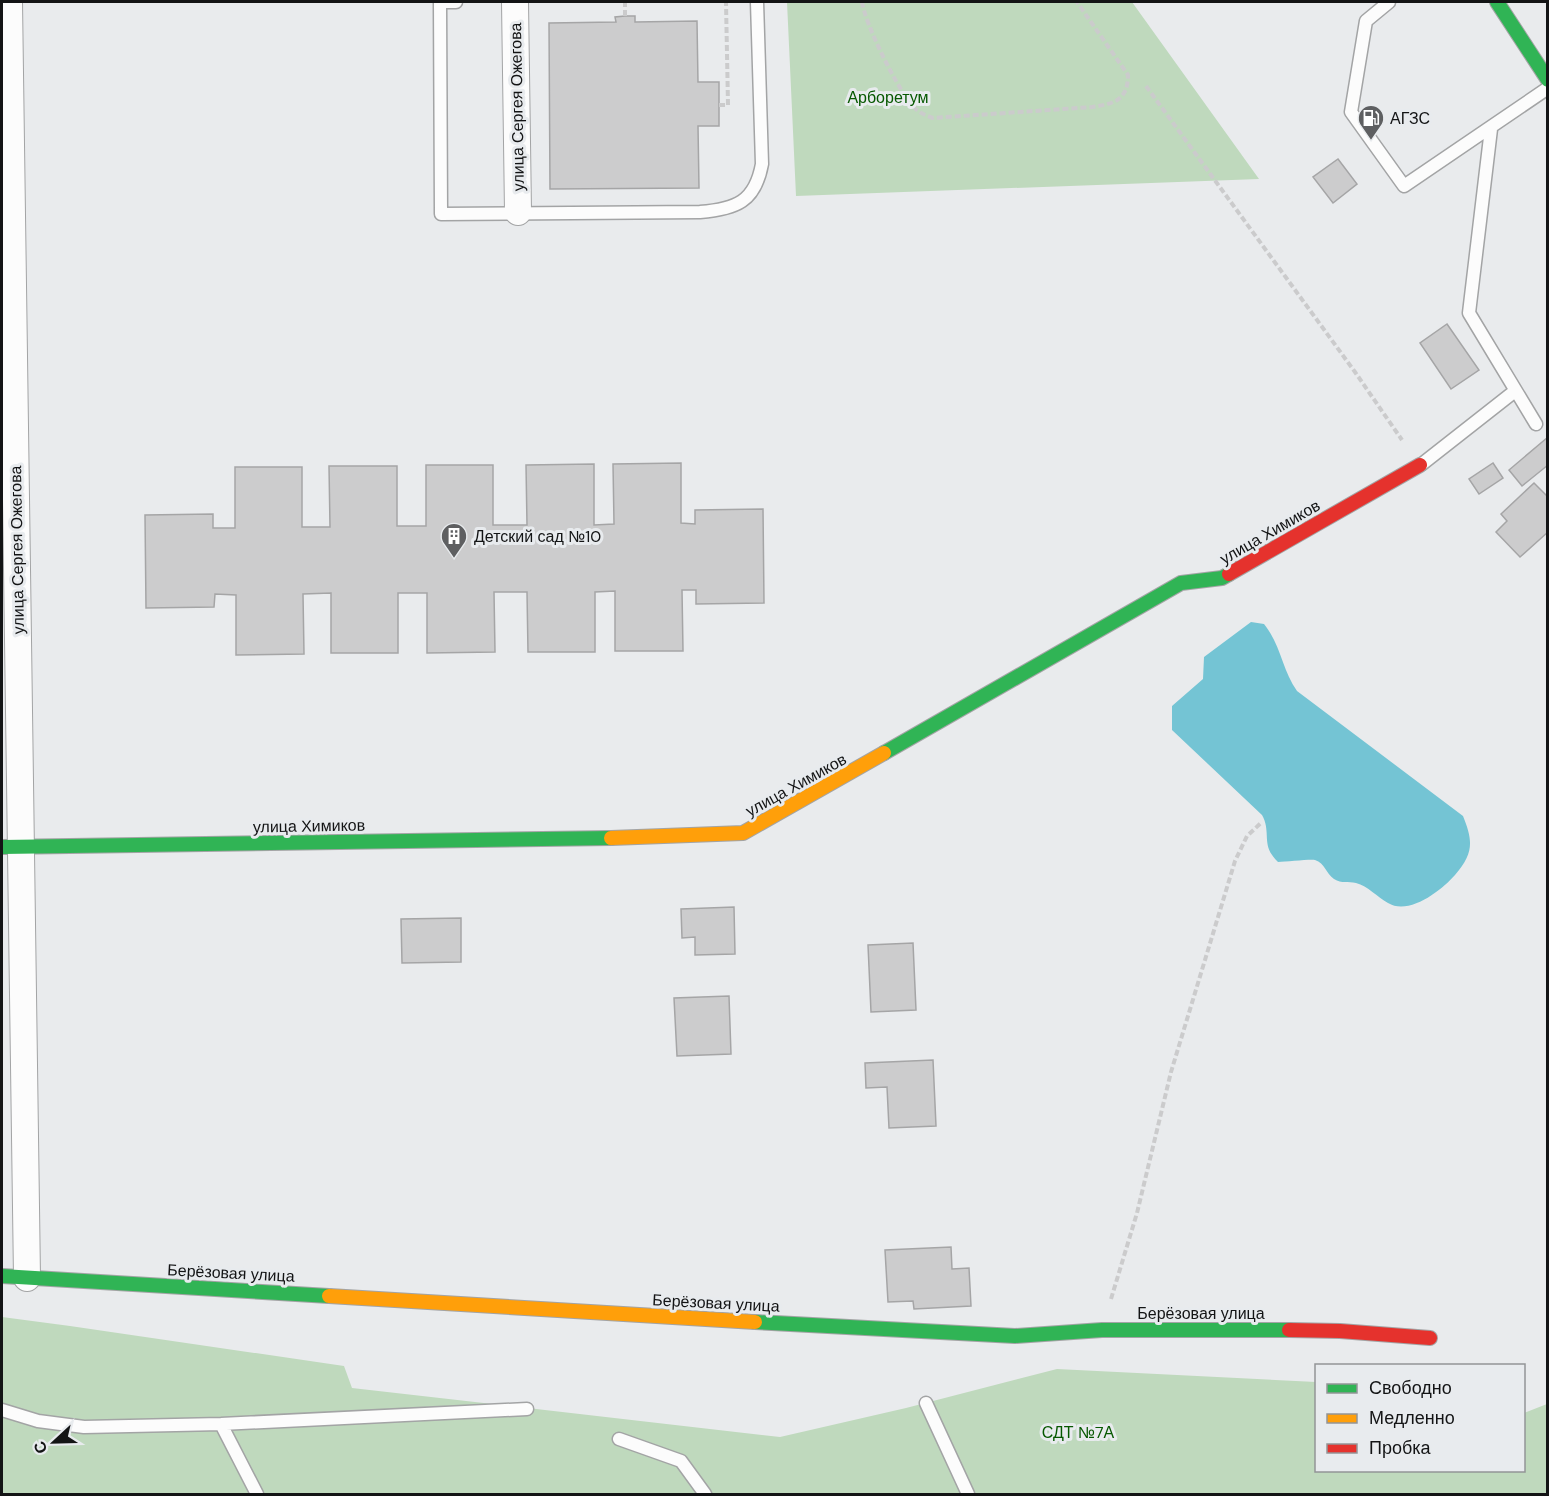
<svg xmlns="http://www.w3.org/2000/svg" width="1549" height="1496" font-family="'DM Sans',sans-serif">
  <style>
    .green { fill: #bfd9bd }
    .water { fill: #74c4d4 }
    .building { fill: #cccccd; stroke: #a5a5a6; stroke-width: 1.5 }
    .lines { fill: none; stroke-linecap: round; stroke-linejoin: round }
    .lane-casing { stroke: #a3a4a5; stroke-width: 15 }
    .street-casing { stroke: #a3a4a5; stroke-width: 28 }
    .fast-casing { stroke: #a3a4a5; stroke-width: 16 }
    .slow-casing { stroke: #a3a4a5; stroke-width: 16 }
    .jam-casing { stroke: #a3a4a5; stroke-width: 16 }
    .path { stroke: #cbcbcc; stroke-width: 4; stroke-dasharray: 6 3; stroke-linecap: butt }
    .lane { stroke: #fcfcfc; stroke-width: 12 }
    .street { stroke: #fcfcfc; stroke-width: 26 }
    .fast { stroke: #30b455; stroke-width: 14 }
    .slow { stroke: #ff9f0a; stroke-width: 14 }
    .jam { stroke: #e5322d; stroke-width: 14 }
    .labels { text-anchor: middle; dominant-baseline: central; stroke-width: 6; stroke-linejoin: round; paint-order: stroke }
    .park-label { font-size: 16px; fill: #065800; stroke: #e8ebee }
    .street-label { font-size: 16px; fill: #131415; stroke: #e8ebee }
    .poi-label { font-size: 16px; fill: #131415; stroke: #e8ebee; text-anchor: start }
  </style>
  <rect width="100%" height="100%" fill="#e9ebed"/>
  <path class="green" d="M787 2H1132L1259 179 796 196Z
    M2 1317 70 1326 344 1366 352 1388 780 1437 906 1408 1057 1369 1316 1382V1470H1524V1413L1547 1404V1494H2Z"/>
  <path class="water" d="M1251 622 1264 624C1281 645 1282 670 1297 691L1463 816C1473 841 1474 853 1455 875 1442 890 1409 916 1388 903 1377 897 1368 886 1356 883 1348 881 1342 884 1334 879 1326 874 1325 863 1315 860 1310 859 1286 862 1278 862 1260 845 1272 833 1262 815L1172 730V706L1203 679 1204 657Z"/>
  <path class="building" d="M625 16H635V22L697 21 698 82H719V126H698L699 188 550 189 549 23 616 22 615 17Z
    M1338 159 1357 184 1333 203 1313 177Z
    M1447 324 1479 370 1451 389 1420 343Z
    M1548 437V465L1522 486 1509 470Z
    M681 463V523L695 524V510L763 509 764 603 696 604V590H682L683 651H615V591L595 592V652H528L527 592H494L495 652 427 653V593H398V653H331V593L303 594 304 654 236 655V595L215 594 214 607 146 608 145 515 213 514V528H235V467H302V527H330L329 466H397V526H426V465H493V525H527L526 465 594 464V525L614 524 613 464Z
    M1493 463 1503 478 1479 494 1469 479Z
    M1534 483 1548 497V532L1520 557 1496 532 1507 521 1501 514Z
    M734 907 735 954 695 955V937L682 938 681 909Z
    M461 918V962L402 963 401 919Z
    M913 943 916 1010 871 1012 868 945Z
    M729 996 731 1054 677 1056 674 998Z
    M933 1060 936 1126 889 1128 887 1087 866 1088 865 1063Z
    M951 1247 952 1269 969 1268 971 1306 914 1309 913 1301 888 1302 885 1250Z"/>
  <g class="lines">
    <g class="lane-casing">
      <path id="lane" d="M456 2H440L441 214 700 212C736 209 755 202 762 164L757 2
        M1389 2 1366 21 1351 112 1404 186 1548 88
        M1491 129 1469 313 1536 424
        M1422 464 1515 391
        M926 1403 968 1494
        M2 1410 38 1421 84 1427 221 1424 527 1409
        M221 1424 257 1494
        M619 1439 681 1461 705 1494"/>
    </g>
    <g class="street-casing">
      <path id="street" d="M9 2 27 1278
        M515 2 518 212"/>
    </g>
    <g class="fast-casing">
      <path id="fast" d="M1497 2 1548 80
        M884 753 1181 583 1222 578 1229 574
        M2 847 611 838
        M2 1276 329 1296
        M755 1322 1015 1336 1102 1330H1289"/>
    </g>
    <g class="slow-casing">
      <path id="slow" d="M611 838 743 833 884 753
        M329 1296 755 1322"/>
    </g>
    <g class="jam-casing">
      <path id="jam" d="M1229 574 1420 465
        M1289 1330 1340 1331 1430 1338"/>
    </g>
    <path class="path" d="M862 2C866 26 895 83 910 103 916 111 924 115 933 118L1092 107C1114 104 1128 100 1128 75L1077 2
      M625 16V2
      M1146 86 1355 372 1402 440
      M719 105H728L726 2
      M1111 1299 1137 1213 1171 1072 1235 861 1247 836 1262 822"/>
    <use href="#lane" class="lane"/>
    <use href="#street" class="street"/>
    <use href="#fast" class="fast"/>
    <use href="#slow" class="slow"/>
    <use href="#jam" class="jam"/>
  </g>
  <defs>
    <g id="fuel-pin" transform="scale(1.35)"><path d="M0 17L-7.5 6A9.5 9.5 0 1 1 7.5 6Z" fill="#5e5f61" stroke="#e8ebee"/><path d="M-5.5-6h7V0h2V4h1.3V-2.5L3-4.5l.8-.8L6-3V5H2.5V1h-1V6h-7ZM-4.2-4.7v3.2H.2V-4.7Z" fill="#fff"/></g>
    <g id="building-pin" transform="scale(1.35)"><path d="M0 17L-7.5 6A9.5 9.5 0 1 1 7.5 6Z" fill="#5e5f61" stroke="#e8ebee"/><path d="M-4-6H4V6H1V3H-1V6H-4ZM-2.5-4.3h1.7v1.8h-1.7ZM.8-4.3h1.7v1.8H.8ZM-2.5-1h1.7V.8h-1.7ZM.8-1h1.7V.8H.8Z" fill="#fff"/></g>
  </defs>
  <g fill-rule="evenodd">
    <use href="#fuel-pin" x="1371" y="118"/>
    <use href="#building-pin" x="454" y="536"/>
  </g>
  <g class="labels">
    <g class="park-label">
      <text x="888" y="97">Арборетум</text>
      <text x="1078" y="1432">СДТ №7А</text>
    </g>
    <g class="street-label">
      <text transform="translate(517 107) rotate(-91)">улица Сергея Ожегова</text>
      <text transform="translate(1270 532) rotate(-30)">улица Химиков</text>
      <text transform="translate(17 550) rotate(-91)">улица Сергея Ожегова</text>
      <text transform="translate(796 785) rotate(-29)">улица Химиков</text>
      <text transform="translate(309 826) rotate(-1)">улица Химиков</text>
      <text transform="translate(231 1273) rotate(3)">Берёзовая улица</text>
      <text transform="translate(716 1303) rotate(3)">Берёзовая улица</text>
      <text x="1201" y="1313">Берёзовая улица</text>
    </g>
    <g class="poi-label">
      <text x="1390" y="118">АГЗС</text>
      <text x="474" y="536">Детский сад №10</text>
    </g>
  </g>
  <rect width="1549" height="1496" fill="none" stroke="#131415" stroke-width="6"/>
  <rect x="1315" y="1364" width="210" height="108" fill="#e8ebee" stroke="#939597" stroke-width="1.5"/>
  <rect x="1327" y="1384" width="30" height="9" fill="#30b455" stroke="#939597" stroke-width="1.5"/>
  <text x="1369" y="1394" font-size="18" fill="#131415">Свободно</text>
  <rect x="1327" y="1414" width="30" height="9" fill="#ff9f0a" stroke="#939597" stroke-width="1.5"/>
  <text x="1369" y="1424" font-size="18" fill="#131415">Медленно</text>
  <rect x="1327" y="1444" width="30" height="9" fill="#e5322d" stroke="#939597" stroke-width="1.5"/>
  <text x="1369" y="1454" font-size="18" fill="#131415">Пробка</text>
  <g transform="translate(54 1442) rotate(248)" stroke="#e8ebee" stroke-width="4.5" paint-order="stroke">
  <path d="M0-4.5L10 22L0 15L-10 22Z" fill="#131415"/>
  <text y="-9" font-size="16" font-weight="bold" text-anchor="middle" fill="#131415">С</text>
  </g>
</svg>
